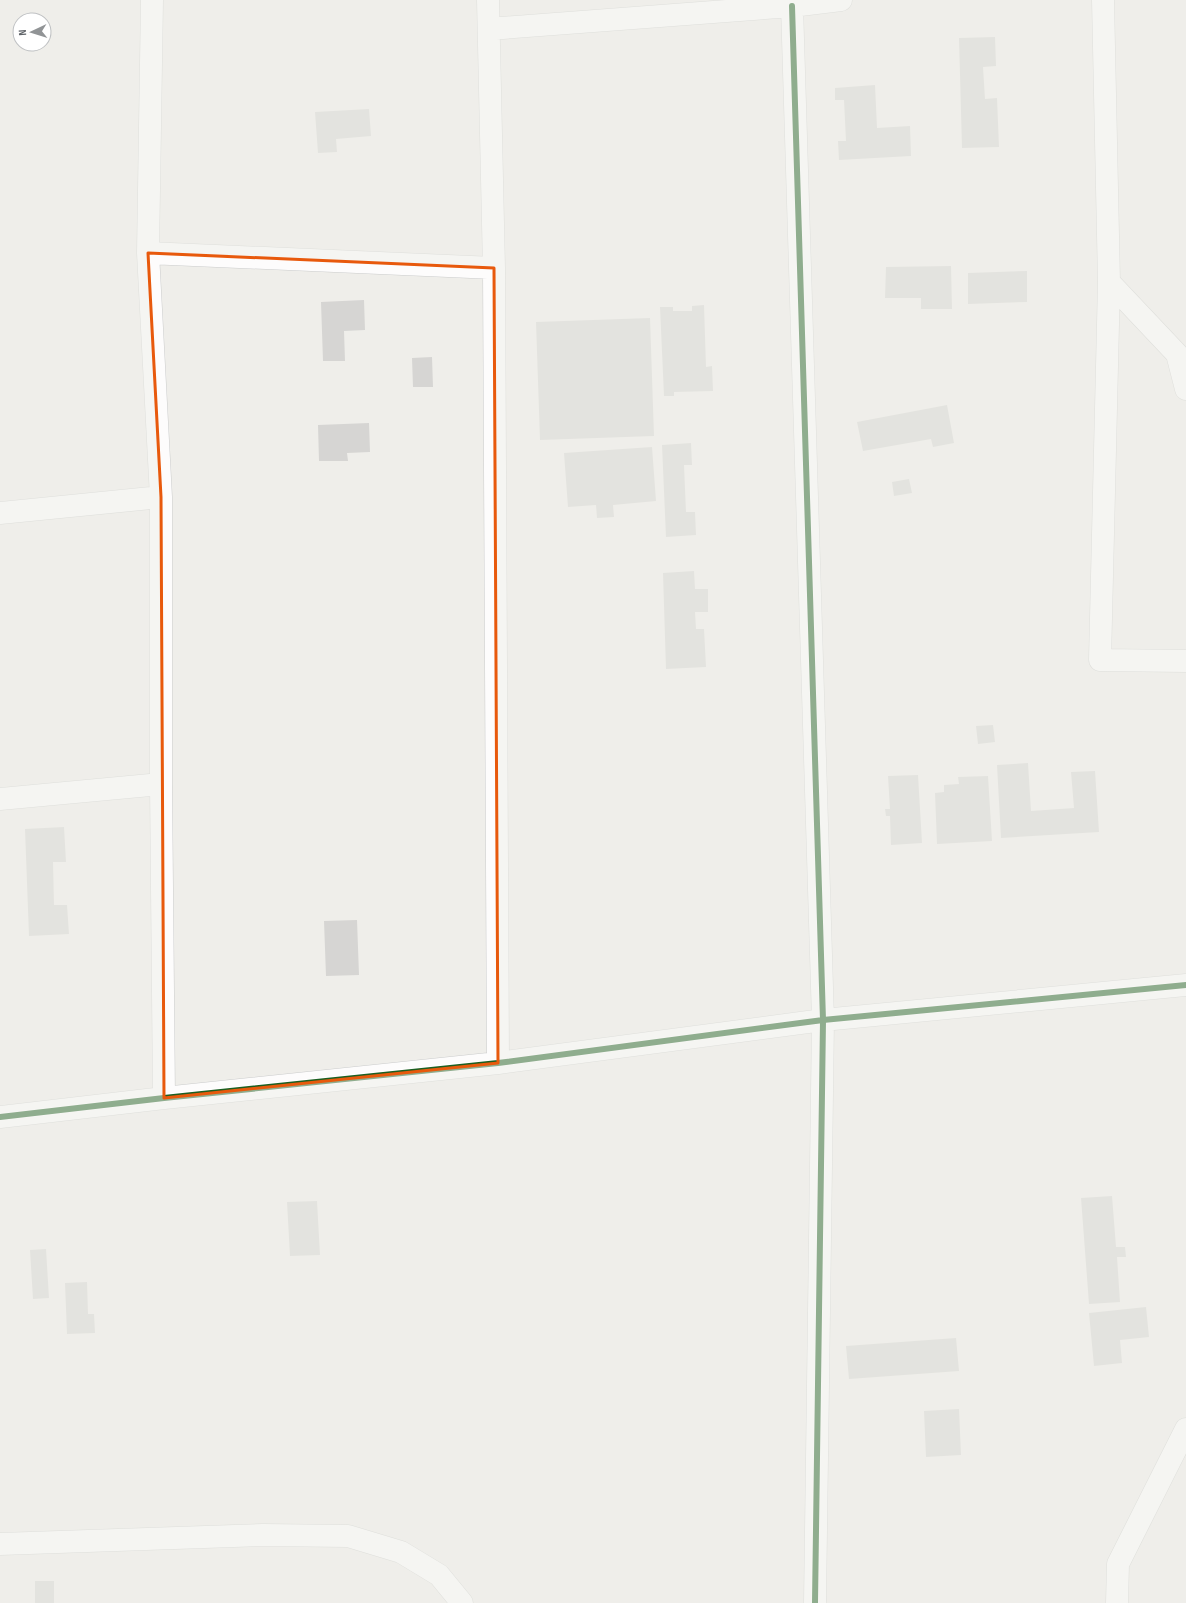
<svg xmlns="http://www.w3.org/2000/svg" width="1186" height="1603" font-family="'Sofia Sans Condensed',sans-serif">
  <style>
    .building { fill: #d6d5d3 }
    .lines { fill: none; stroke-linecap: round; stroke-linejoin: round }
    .minor-casing { stroke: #cbcccc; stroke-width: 23 }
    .minor { stroke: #fdfcfc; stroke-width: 22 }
    .cycleway-casing { stroke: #fff; stroke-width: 8 }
    .cycleway { stroke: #1b5e20; stroke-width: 6 }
    .marked { fill: none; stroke: #e8590c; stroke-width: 3; stroke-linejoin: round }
  </style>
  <rect width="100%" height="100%" fill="#efeeea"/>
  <path class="building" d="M995 37 996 66 983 67 985 99 997 98 999 147 962 148 959 38Z
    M875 85 877 128 910 126 911 156 839 160 838 141H846L844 100H835V88Z
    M369 109 371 136 336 139 337 152 318 153 315 112Z
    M951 266 952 309H921V298H885L886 267Z
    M1027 271V302L968 304V273Z
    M364 300 365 330 344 331 345 361H323L321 302Z
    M704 305 706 367 712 366 713 391 674 392V396H664L660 307H673V311H692V306Z
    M650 318 654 436 540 440 536 322Z
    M432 357 433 387H413L412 358Z
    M947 405 954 443 933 447 931 439 863 451 857 422Z
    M369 423 370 452 347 453 348 461H319L318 425Z
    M691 443 692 465H684L686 512H695L696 535 666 537 662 445Z
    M652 447 656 501 613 505 614 517 597 518 596 505 568 507 564 453Z
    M909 479 912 493 894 496 892 482Z
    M694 571 695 589H708V612H695L696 629H704L706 667 666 669 663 573Z
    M993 725 995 742 978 744 976 726Z
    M1028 763 1031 811 1074 808 1071 772 1095 771 1099 832 1001 838 997 765Z
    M918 775 922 843 891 845 890 816H886L885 809H890L888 776Z
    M988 776 992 841 937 844 935 793 944 792V785L959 784 958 777Z
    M64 827 66 862H53L54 905H67L69 934 29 936 25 829Z
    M357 920 359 975 326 976 324 921Z
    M1112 1196 1116 1247H1125L1126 1257H1117L1120 1302 1089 1304 1081 1198Z
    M317 1201 320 1255 290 1256 287 1202Z
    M46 1249 49 1298 33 1299 30 1250Z
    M87 1282 88 1314H94L95 1333 67 1334 65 1283Z
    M1146 1307 1149 1337 1120 1340 1122 1363 1094 1366 1089 1313Z
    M956 1338 959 1371 849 1379 846 1346Z
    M959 1409 961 1455 926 1457 924 1411Z
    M35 1581H54V1603H35Z"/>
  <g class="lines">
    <g class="minor-casing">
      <path id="minor" d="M152 0 148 253 161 497V784L164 1098
        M488 0 494 268 498 1063
        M1103 0 1109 282 1100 660 1186 661
        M792 6 823 1020 815 1603
        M489 29 792 6 841 0
        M148 253 494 268
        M1109 282 1177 354 1186 389
        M0 513 161 497
        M0 799 161 784
        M0 1117 164 1098 498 1063 823 1020 1186 985
        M0 1544 263 1535 348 1536 401 1552 439 1575 462 1603
        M1117 1603 1118 1564 1186 1429"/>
    </g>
    <use href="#minor" class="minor"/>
    <g class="cycleway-casing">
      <path id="cycleway" d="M792 6 823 1020 815 1603
        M0 1117 164 1098 498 1063 823 1020 1186 985"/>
    </g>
    <use href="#cycleway" class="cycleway"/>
  </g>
  <path d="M0 0H1186V1603H0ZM148 253 494 268 498 1063 164 1098 161 497Z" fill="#efeeea" fill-opacity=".55" fill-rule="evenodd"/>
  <path class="marked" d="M148 253 494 268 498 1063 164 1098 161 497Z"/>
  <g transform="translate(32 32) rotate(266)"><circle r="19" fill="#ffffff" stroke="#bfc1c3"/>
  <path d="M0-3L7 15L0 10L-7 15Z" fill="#919496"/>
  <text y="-6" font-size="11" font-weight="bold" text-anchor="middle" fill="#5f6368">N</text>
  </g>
</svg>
